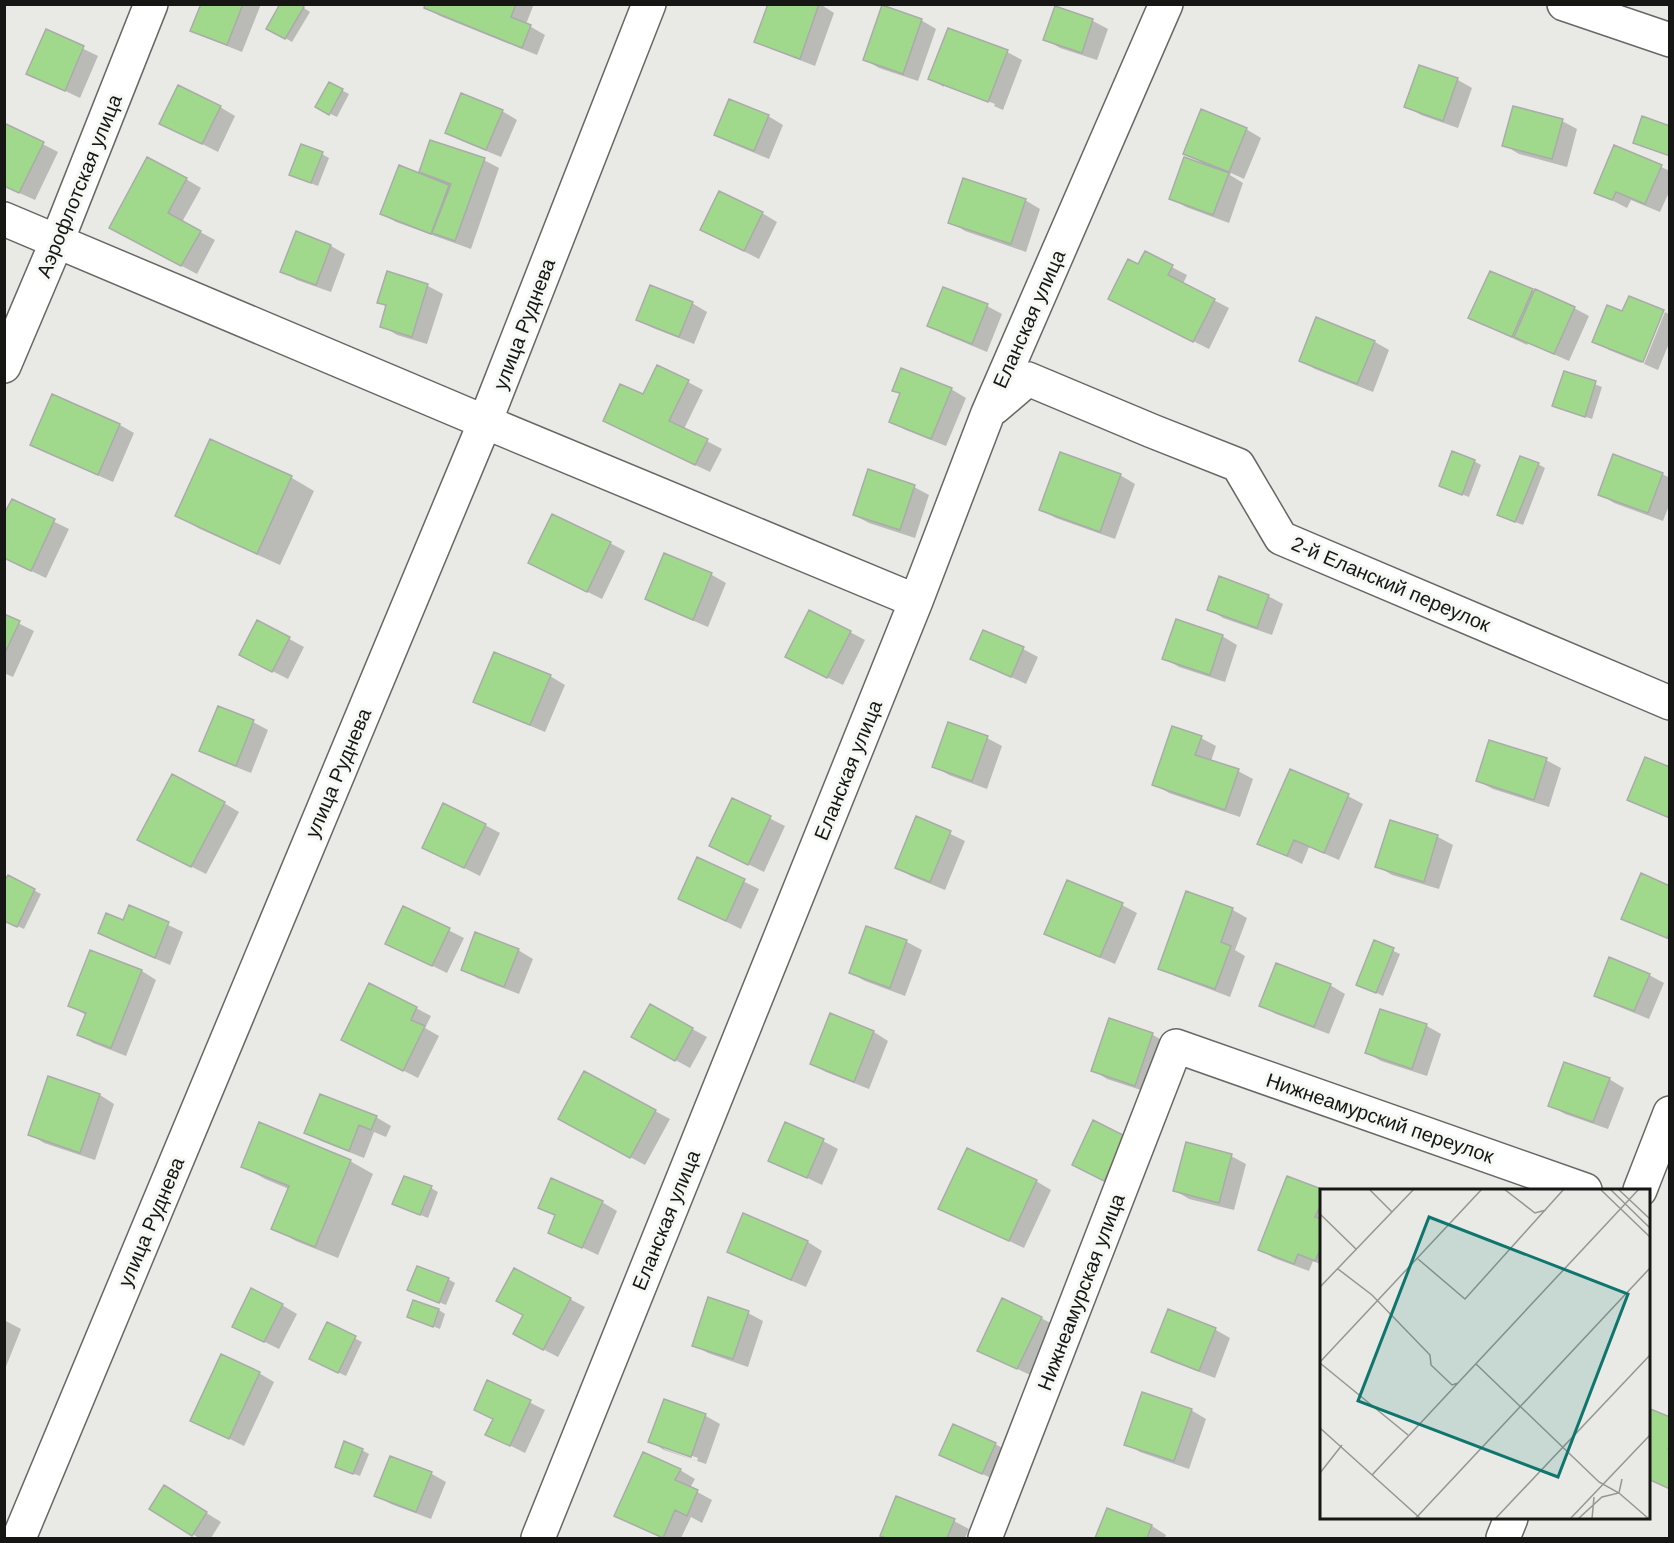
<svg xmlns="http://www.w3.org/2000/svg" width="1674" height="1543" font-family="Arial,sans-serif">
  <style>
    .shadow { fill: #0003; fill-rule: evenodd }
    .building { fill: #a0d98c; stroke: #a9aca8; stroke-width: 1.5 }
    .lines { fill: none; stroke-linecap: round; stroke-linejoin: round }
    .minor-casing { stroke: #676864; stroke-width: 36 }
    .minor { stroke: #fff; stroke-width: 33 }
    .labels { text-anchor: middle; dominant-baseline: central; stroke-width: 6; stroke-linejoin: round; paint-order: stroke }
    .street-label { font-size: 20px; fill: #161615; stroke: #f6f8f3 }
    .inset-road { fill: none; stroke: #959592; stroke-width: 1.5 }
    .view { fill: #0f766e; fill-opacity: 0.15; stroke: #0f766e; stroke-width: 3 }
    .inset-edge { fill: none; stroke: #161615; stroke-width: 3 }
  </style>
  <rect width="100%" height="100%" fill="#e9eae5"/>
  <path class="shadow" d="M203 4H261L242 52 207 38 192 30Z
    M298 4 310 12 292 42 268 28Z
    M426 4H534L526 24 545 35 537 55 440 16 425 7Z
    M769 4H820L834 13 815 66 771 49 756 41Z
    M1056 8 1093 21 1108 29 1097 60 1060 48 1045 39Z
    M921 20 936 29 918 81 879 68 864 59Z
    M47 31 98 56 80 98 28 73Z
    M1007 52 1022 60 1003 110 994 106 995 104 944 84V87L930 79Z
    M1420 67 1458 80 1472 88 1458 128 1421 115 1406 106Z
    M330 84 349 94 337 117 324 111Z
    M220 107 235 116 218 152 161 123Z
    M502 111 517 120 501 157 462 141 447 133Z
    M768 116 783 125 769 159 731 143 716 135Z
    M1562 121 1577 129 1567 167 1519 154 1504 145Z
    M4 124 58 152 35 200 4 186Z
    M1246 129 1261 138 1244 179 1231 173 1230 175 1243 183 1229 223 1186 207 1171 198 1204 164 1185 153Z
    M431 142 484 160 499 168 471 249 396 222 382 214 420 175ZM435 176 453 183 434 231 432 230 447 185 434 178Z
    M322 154 329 158 318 186 297 178Z
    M1661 167 1670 171V190L1660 212 1631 200 1627 208 1596 192Z
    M186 179 201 188 182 222 215 240 197 274 125 236Z
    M1025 200 1040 209 1026 252 965 231 950 222Z
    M762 213 777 222 759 259 702 230Z
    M331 246 345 254 331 292 297 280 282 271Z
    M1145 253 1187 275 1183 284 1229 308 1209 349 1125 307Z
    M388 273 428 286 443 294 427 344 397 335 382 326 387 307 379 302Z
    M1491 273 1574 308 1589 316 1569 361 1528 343 1527 345 1470 318Z
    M692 303 707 312 694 344 653 328 638 320Z
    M987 306 1002 314 987 352 944 334 929 326Z
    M1662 311 1641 363 1609 350 1594 341 1623 313Z
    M1665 312 1670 315V341L1658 370 1644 364Z
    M1375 342 1389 350 1373 392 1315 369 1301 361Z
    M1565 373 1602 387 1592 419 1554 406Z
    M688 382 703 390 684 429 722 449 710 472 619 429 643 396Z
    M951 389 966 398 946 446 906 430 891 422 902 394 894 390Z
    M120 425 134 433 113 482 47 453 32 445Z
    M211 441 292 478 314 491 280 565 200 529 177 516Z
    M1474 461 1481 465 1469 497 1441 486Z
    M1538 464 1545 468 1523 525 1505 518Z
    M1662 474 1670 478V503L1663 521 1614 503 1600 494Z
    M1120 475 1135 484 1115 539 1056 518 1041 510Z
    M914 487 929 495 915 538 869 523 854 515Z
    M12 501 69 529 46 578 4 558Z
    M610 543 625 551 602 599 545 571Z
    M665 555 712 575 726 583 708 627 661 607 647 599Z
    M1268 596 1283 604 1272 635 1223 618 1209 609Z
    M4 616 34 631 13 677 4 673Z
    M258 622 304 647 288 679 256 663Z
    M850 632 865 640 843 685 802 665Z
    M1222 636 1237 645 1225 682 1179 667 1164 658Z
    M1023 649 1038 657 1026 684 972 659Z
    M550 676 565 685 545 732 490 709 475 701Z
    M218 708 253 722 268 730 251 773 216 759 201 750Z
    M987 738 1002 746 987 789 949 775 934 766Z
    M1201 738 1216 746 1211 761 1238 771 1253 779 1240 817 1169 793 1154 784Z
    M1546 760 1561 768 1549 807 1493 789 1478 781Z
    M1670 769V819L1629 800Z
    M1290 771 1348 796 1363 804 1339 860 1309 847 1302 864 1259 843Z
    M733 800 785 826 764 872 711 846Z
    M224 803 239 812 206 874 154 848Z
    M917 818 965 841 945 890 911 876 897 868Z
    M1391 822 1438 837 1453 845 1439 889 1392 875 1377 866Z
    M485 825 500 833 480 876 424 848Z
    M698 859 759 889 741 929 680 899Z
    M9 877 41 894 24 929 4 920Z
    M1670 887V940L1623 918Z
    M1187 893 1233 910 1247 918 1235 950 1245 956 1230 997 1175 976 1160 968Z
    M1122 905 1137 913 1115 964 1061 941 1046 933Z
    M130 907 183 932 170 965 114 941 100 933 123 922Z
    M404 908 464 938 447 973 402 951Z
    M867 927 907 942 922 950 905 996 865 981 851 973Z
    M1374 942 1400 954 1383 996 1363 986Z
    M518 950 533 959 519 994 477 978 463 969Z
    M142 971 156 980 126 1056 93 1043 79 1034 86 1015 70 1006Z
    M1649 975 1664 983 1649 1019 1610 1003 1596 995Z
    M1330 985 1345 994 1329 1034 1276 1014 1261 1006Z
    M650 1006 707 1037 690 1068 633 1037Z
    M416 1008 431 1016 425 1028 439 1036 418 1078 357 1047Z
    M1381 1010 1427 1026 1441 1034 1427 1076 1381 1061 1367 1053Z
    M1110 1020 1153 1035 1167 1043 1150 1093 1107 1079 1093 1070Z
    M874 1032 888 1041 869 1089 826 1072 812 1064Z
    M1609 1079 1624 1088 1608 1129 1565 1114 1550 1105Z
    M100 1095 114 1104 95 1160 44 1143 30 1134Z
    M655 1111 670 1119 645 1165 574 1127Z
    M376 1117 391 1126 386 1137 374 1132 364 1158 321 1141 306 1132Z
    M1125 1137 1111 1182 1087 1171Z
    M823 1141 838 1149 822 1185 770 1160Z
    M1231 1156 1246 1164 1234 1210 1189 1199 1174 1190Z
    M350 1161 373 1174 338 1258 296 1241 273 1228 289 1189 265 1179 242 1166Z
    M1036 1181 1051 1190 1024 1248 940 1208Z
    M431 1188 438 1192 428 1218 401 1207Z
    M1322 1191V1265L1313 1261 1309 1271 1274 1258 1260 1250Z
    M602 1202 617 1211 598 1255 550 1232 556 1216 540 1207Z
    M744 1215 808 1242 822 1251 806 1287 743 1260 728 1251Z
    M448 1279 455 1283 446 1305 409 1290Z
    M570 1299 585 1307 558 1357 529 1342Z
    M282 1305 297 1314 279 1349 234 1327Z
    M439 1310 445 1314 440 1329 409 1317Z
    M1169 1311 1216 1330 1230 1338 1215 1378 1168 1360 1153 1352Z
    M748 1313 763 1321 748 1367 708 1353 693 1345Z
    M1041 1318 1056 1326 1032 1376 979 1350Z
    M4 1320 21 1329 5 1369H4Z
    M327 1324 362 1342 346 1376 318 1363Z
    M259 1373 274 1382 244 1446 192 1420Z
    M488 1382 545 1410 525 1453 487 1434 494 1420 476 1409Z
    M664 1401 706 1416 720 1424 706 1464 664 1450 650 1441ZM664 1446 698 1458 697 1461 664 1449Z
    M1191 1410 1206 1419 1189 1469 1140 1452 1126 1444Z
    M995 1444 1010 1452 997 1481 941 1454Z
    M362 1450 369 1454 360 1476 343 1470Z
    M391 1458 432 1474 446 1482 431 1519 391 1504 376 1495Z
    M680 1470 695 1479 690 1488 712 1500 702 1523 691 1517 681 1538H662L616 1516Z
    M179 1496 221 1522 211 1538H199L151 1509Z
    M897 1498 954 1521 969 1529 965 1538H887L882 1536Z
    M1108 1510 1152 1526 1166 1535 1165 1538H1097Z"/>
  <path class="building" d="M201 4H243L227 45 190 31Z
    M280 4H301L304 7 285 39 266 29Z
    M425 4H516L511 17 531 25 522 48 424 8Z
    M768 4H819L800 59 754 42Z
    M882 5 922 19 903 74 863 60Z
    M1055 6 1093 19 1082 53 1043 40Z
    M948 28 1008 50 988 102 928 79Z
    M46 29 84 46 65 91 26 74Z
    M1419 65 1458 78 1443 121 1404 107Z
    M329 82 343 89 329 115 315 107Z
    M178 85 221 106 202 144 159 124Z
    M461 93 503 110 486 150 445 133Z
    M729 99 769 115 754 151 714 135Z
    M1513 106 1563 119 1552 159 1502 146Z
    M1201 109 1247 128 1229 172 1183 154Z
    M1642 116 1670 126V156L1633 143Z
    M4 123 44 142 19 193 4 186Z
    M430 140 485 158 455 241 432 233 451 184 419 172Z
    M301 144 323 152 311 183 289 175Z
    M1614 145 1662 165 1645 204 1616 192 1612 200 1594 193Z
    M147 157 187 178 168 213 201 231 181 266 109 228Z
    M1184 157 1229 173 1213 215 1169 199Z
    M399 165 449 185 431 234 380 214Z
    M963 178 1026 199 1011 244 948 223Z
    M719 191 763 212 744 251 700 230Z
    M296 231 331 245 316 285 280 272Z
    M1145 251 1173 265 1168 275 1215 299 1193 342 1108 299 1128 259 1138 264Z
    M387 271 428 284 412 337 380 327 386 305 377 303Z
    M1490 271 1533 289 1512 337 1468 318Z
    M650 285 693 302 679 337 636 320Z
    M943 287 988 304 972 344 927 326Z
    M1535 289 1575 307 1554 354 1514 337Z
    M1629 296 1664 310 1643 362 1592 342 1607 305 1622 311Z
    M1316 317 1375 341 1357 384 1299 361Z
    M657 365 689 380 669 421 708 439 695 465 603 421 620 384 643 394Z
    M901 368 952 388 931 439 889 422 900 393 892 391Z
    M1564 371 1596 381 1585 417 1552 406Z
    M52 394 120 424 98 475 30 445Z
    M210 439 292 476 257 554 175 516Z
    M1452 451 1475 460 1462 495 1439 486Z
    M1060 452 1121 474 1100 532 1039 510Z
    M1613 454 1663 473 1648 513 1598 495Z
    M1520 456 1539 463 1515 522 1497 515Z
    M868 469 915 485 900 530 853 515Z
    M12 499 55 519 31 571 4 558V514Z
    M552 514 611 542 587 592 528 563Z
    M664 553 712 573 693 620 645 599Z
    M1219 576 1269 595 1257 628 1207 610Z
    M809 610 851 631 827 678 785 657Z
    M4 614 20 621 4 655Z
    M1176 619 1223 635 1210 675 1162 659Z
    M257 620 290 637 272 672 239 655Z
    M983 630 1024 647 1011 677 970 659Z
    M494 652 551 675 530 725 473 702Z
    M218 706 254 720 236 766 199 751Z
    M948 722 988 736 972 781 932 767Z
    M1172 726 1202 736 1195 755 1239 769 1225 810 1152 785Z
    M1489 740 1547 758 1534 800 1476 781Z
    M1645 757 1670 767V818L1627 800Z
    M1290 769 1349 794 1324 853 1294 840 1287 856 1257 844Z
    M172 774 225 802 191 867 137 840Z
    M732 798 771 816 748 865 709 846Z
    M443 803 486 824 464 868 422 848Z
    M916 816 951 831 930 882 895 868Z
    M1390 820 1438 835 1424 882 1375 867Z
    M697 857 745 879 726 921 678 899Z
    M1641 873 1670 886V933L1667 938 1621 919Z
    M8 875 35 889 17 927 4 921V882Z
    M1067 880 1123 903 1100 957 1044 934Z
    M1186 891 1233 908 1221 942 1231 946 1215 989 1158 969Z
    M129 905 169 922 155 958 98 933 106 913 123 920Z
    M403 906 450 928 432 966 385 944Z
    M866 926 907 940 890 988 849 973Z
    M475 932 519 949 504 987 461 970Z
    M1374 940 1394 948 1376 993 1356 985Z
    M90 950 142 970 111 1048 77 1035 86 1013 68 1006Z
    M1609 957 1650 974 1634 1011 1594 996Z
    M1276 963 1331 984 1314 1027 1259 1006Z
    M369 983 417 1007 411 1020 425 1026 403 1071 341 1040Z
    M650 1004 693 1028 675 1061 631 1037Z
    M1380 1009 1427 1024 1412 1069 1365 1053Z
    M830 1013 874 1031 854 1082 810 1064Z
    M1109 1018 1153 1033 1135 1086 1091 1071Z
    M1564 1062 1610 1078 1593 1122 1548 1106Z
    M584 1071 656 1110 630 1158 558 1119Z
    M48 1076 100 1094 80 1153 28 1135Z
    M320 1094 377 1116 371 1130 359 1125 349 1151 304 1133Z
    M1093 1120 1125 1136 1104 1181 1072 1165Z
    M259 1122 351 1160 315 1247 271 1229 289 1186 241 1167Z
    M785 1122 824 1139 807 1178 768 1161Z
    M1186 1142 1232 1154 1219 1203 1173 1191Z
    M967 1148 1037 1180 1009 1241 938 1209Z
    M404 1176 432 1186 420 1215 392 1204Z
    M1287 1176 1324 1190H1322V1202L1315 1217 1322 1219V1246L1315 1261 1298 1254 1294 1264 1258 1250Z
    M551 1178 603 1201 582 1248 548 1233 555 1215 538 1208Z
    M743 1213 808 1241 791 1280 727 1252Z
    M417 1266 449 1278 439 1303 407 1290Z
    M514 1268 571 1298 543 1350 513 1334 523 1315 496 1301Z
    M251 1288 283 1304 264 1342 232 1327Z
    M708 1297 749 1311 733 1359 692 1346Z
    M1002 1298 1042 1317 1017 1369 977 1351Z
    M413 1300 439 1309 433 1327 407 1317Z
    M1168 1309 1216 1328 1199 1371 1151 1352Z
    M327 1322 356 1336 338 1373 309 1359Z
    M221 1354 260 1372 229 1439 190 1421Z
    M487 1380 531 1400 510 1446 485 1435 493 1419 474 1410Z
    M1142 1392 1192 1409 1174 1461 1124 1445Z
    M664 1399 706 1414 691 1457 648 1442Z
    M1648 1408 1670 1417V1445L1668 1449 1670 1450V1489L1648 1479Z
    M953 1424 996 1443 982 1474 939 1455Z
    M344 1441 363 1449 353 1474 335 1467Z
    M643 1452 681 1469 675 1480 698 1490 687 1516 675 1510 663 1538 614 1516Z
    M390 1456 432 1472 416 1512 374 1496Z
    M164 1485 207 1512 192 1536 149 1509Z
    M896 1496 955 1519 947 1538H886L880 1536Z
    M1107 1508 1152 1525 1147 1538H1095Z"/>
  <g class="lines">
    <g class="minor-casing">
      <path id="minor" d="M1564 4 1670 40
        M4 219 485 422 916 601
        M4 366 57 241 151 4
        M994 408 1028 379 1152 431 1238 465 1281 538 1670 703
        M1640 1190 1670 1113
        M19 1538 485 422 649 4
        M538 1538 916 601 988 413 1166 4
        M985 1538 1176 1046 1585 1190
        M1503 1538 1511 1518"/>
    </g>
    <use href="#minor" class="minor"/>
  </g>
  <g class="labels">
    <g class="street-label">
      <text transform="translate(79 186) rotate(-68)">Аэрофлотская улица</text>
      <text transform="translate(1029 319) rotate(-66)">Еланская улица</text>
      <text transform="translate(524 324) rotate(-69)">улица Руднева</text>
      <text transform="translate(1391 584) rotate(23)">2-й Еланский переулок</text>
      <text transform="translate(848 770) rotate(-68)">Еланская улица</text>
      <text transform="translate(338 773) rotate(-67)">улица Руднева</text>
      <text transform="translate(1380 1118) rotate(19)">Нижнеамурский переулок</text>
      <text transform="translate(666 1220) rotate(-68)">Еланская улица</text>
      <text transform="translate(151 1222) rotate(-67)">улица Руднева</text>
      <text transform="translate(1081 1292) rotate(-69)">Нижнеамурская улица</text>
    </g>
  </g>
  <g transform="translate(1320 1189)">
    <rect width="330" height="330" fill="#e9eae5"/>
    <path class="inset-road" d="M49 0 72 23M184 0 215 24 226 21M280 0 330 48M290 0 330 39M298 0 330 30M0 25 36 60M98 70 145 110 244 0M18 80 52 106 110 166 111 176 132 196 138 194M0 98 94 0M0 173 162 0M0 174 88 246M156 175 279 293 299 304 329 330M0 239 101 330M0 284 22 256M52 286 319 0M95 330 330 79M175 330 330 166M250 330 330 246M258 330 282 308 299 304 302 290M272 330 274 308"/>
    <path class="view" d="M109 28 308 105 238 288 38 212Z"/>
    <rect width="330" height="330" class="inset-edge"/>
  </g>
  <rect width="1674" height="1543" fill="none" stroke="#161615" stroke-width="12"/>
</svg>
